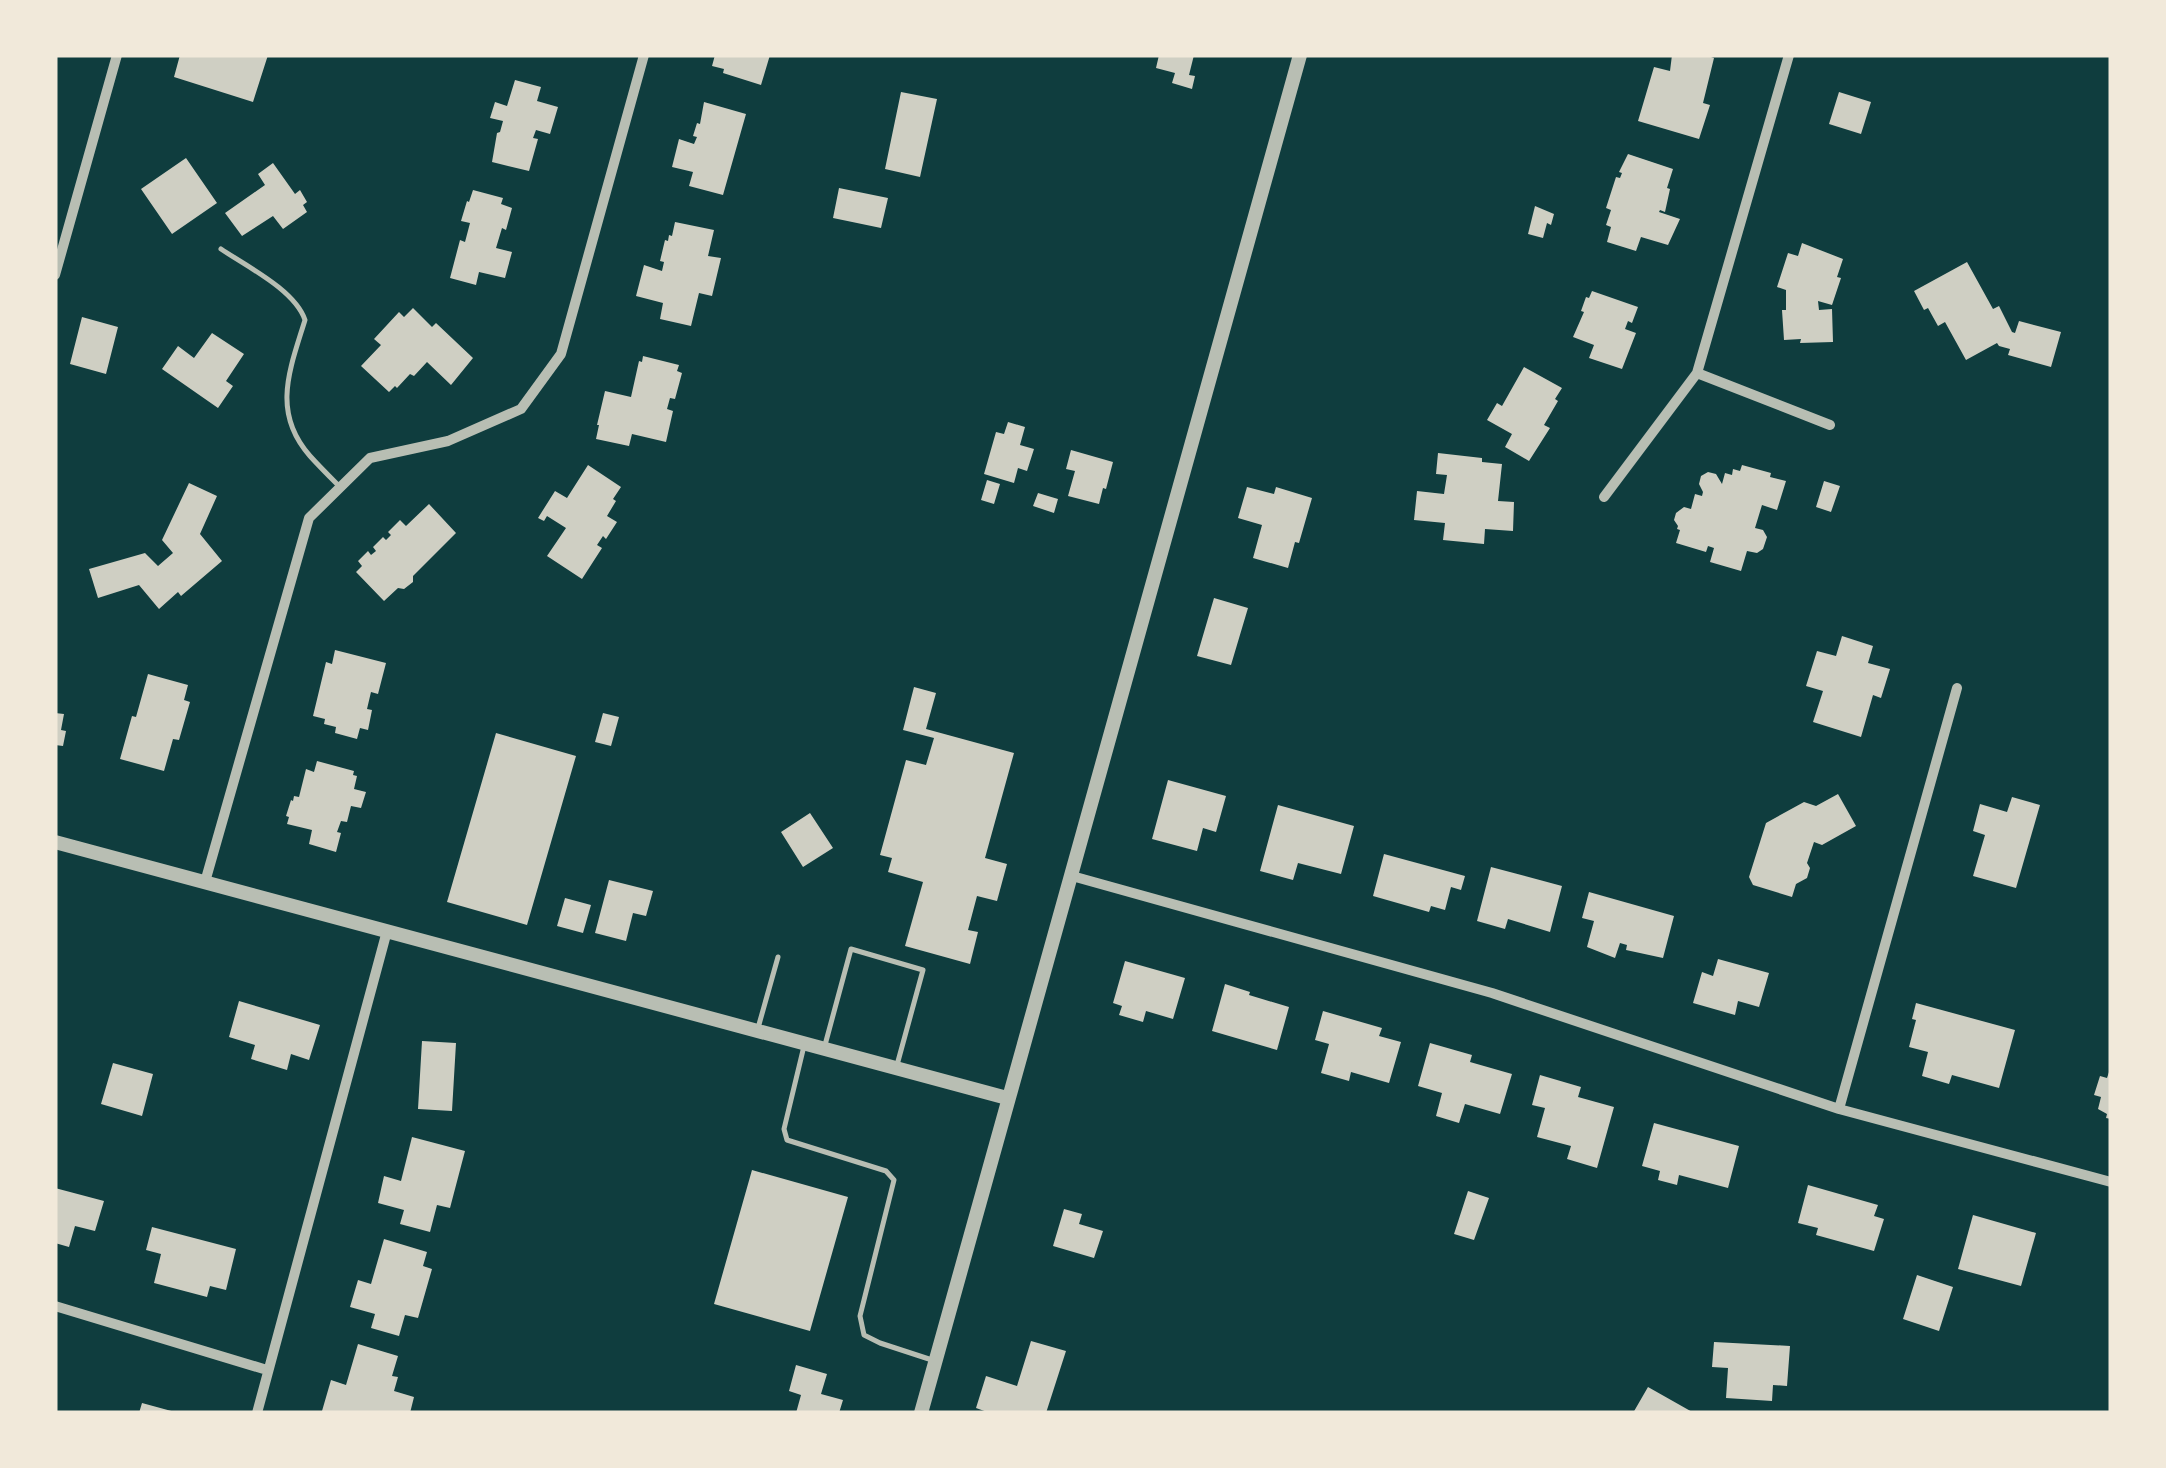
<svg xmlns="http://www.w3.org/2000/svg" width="2166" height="1468" font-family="Merriweather,serif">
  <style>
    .building { fill: #cfcfc3 }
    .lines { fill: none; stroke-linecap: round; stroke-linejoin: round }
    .service { stroke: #b8beb3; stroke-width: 5 }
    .minor { stroke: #b8beb3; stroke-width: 10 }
    .tertiary { stroke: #b8beb3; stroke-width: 14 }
  </style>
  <rect width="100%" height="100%" fill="#0f3d3e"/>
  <path class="building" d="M180 55H268L253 102 174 77Z
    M715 55H770L761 85 723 73 724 69 712 66Z
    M1159 55H1194L1189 75 1195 76 1192 89 1172 83 1175 73 1156 68Z
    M1672 55H1705L1714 58 1703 103 1710 105 1699 139 1638 121 1654 67 1670 71Z
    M515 80 541 87 537 101 558 107 550 134 536 130 533 138 538 139 529 171 492 162 497 133 500 132 503 121 490 118 495 102 507 106Z
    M901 92 937 99 920 177 885 169Z
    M1839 92 1871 102 1861 134 1829 124Z
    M704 102 746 114 723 195 689 186 693 172 672 167 679 139 694 144 697 137 693 136 697 123 700 124Z
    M1628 154 1673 169 1667 188 1670 189 1665 212 1660 210 1659 212 1680 219 1668 245 1641 237 1636 251 1607 242 1611 227 1606 225 1611 210 1606 208 1616 177 1620 178 1622 173 1619 172Z
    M186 158 217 203 172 234 141 189Z
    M273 163 295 194 300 190 307 202 303 205 307 212 283 229 273 216 242 236 225 213 265 185 258 174Z
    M839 188 888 198 881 228 833 218Z
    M473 190 503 198 501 204 512 208 506 230 502 228 496 248 512 252 505 278 479 272 476 285 450 278 460 240 465 242 470 223 461 221 467 201 469 202Z
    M1535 206 1554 214 1551 225 1547 223 1543 238 1528 234Z
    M675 222 714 230 708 256 721 258 712 296 699 293 691 326 660 319 663 303 636 296 644 265 662 271 664 262 660 261 665 240 668 241 669 235 672 236Z
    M1802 243 1843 259 1837 277 1841 278 1832 305 1818 301 1819 310 1832 309 1833 342 1800 343 1801 339 1784 340 1782 310H1786V290L1777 287 1788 253 1798 256Z
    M1967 262 1993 309 1999 306 2012 332 2015 333 2019 321 2061 332 2051 367 2008 355 2010 349 1999 346 1997 343 1966 360 1945 322 1938 326 1928 308 1924 310 1914 291Z
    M1592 291 1638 307 1632 323 1628 321 1625 329 1636 333 1622 369 1589 358 1594 345 1573 337 1584 312 1581 311 1586 297 1589 298Z
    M413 308 432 327 436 323 473 358 451 385 427 362 414 376 410 374 397 388 395 386 389 392 361 366 381 345 374 339 399 312 404 317Z
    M82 317 118 327 106 374 70 364Z
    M212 333 244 354 226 381 233 386 218 408 162 369 178 346 194 358Z
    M643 356 679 365 677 371 682 373 675 399 670 398 667 409 673 411 666 442 632 434 629 446 596 439 599 425H597L605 391 631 397 639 361 642 362Z
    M1524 367 1562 388 1555 399 1558 401 1544 425 1550 428 1529 461 1505 447 1512 434 1487 420 1497 403 1502 406Z
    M1008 422 1025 427 1020 445 1034 449 1027 471 1018 468 1014 483 984 474 996 432 1004 434Z
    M1071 450 1113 462 1106 489 1103 488 1099 504 1068 496 1075 471 1066 469Z
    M1438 453 1482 458V462L1502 464 1498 501 1514 502 1513 531 1485 529 1484 544 1443 540 1445 523 1414 520 1417 491 1444 494 1447 475 1436 474Z
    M588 465 621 487 613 499 616 501 607 516 617 522 606 539 603 536 597 545 602 548 582 579 547 556 566 528 547 516 544 521 538 518 555 491 567 498Z
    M1742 465 1771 473 1770 477 1786 481 1777 510 1762 505 1755 528 1763 530 1767 537 1763 549 1757 553 1747 551 1741 571 1710 562 1714 548 1708 546 1706 552 1676 543 1680 530 1677 529 1678 526 1674 520 1676 513 1684 507 1691 509 1695 494 1702 496 1703 492 1699 484 1701 476 1708 472 1716 474 1722 484 1725 473 1732 475 1733 469 1740 471Z
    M987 480 1000 484 994 504 981 500Z
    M1824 481 1840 486 1831 512 1816 507Z
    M189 483 217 496 200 534 222 561 181 596 178 592 159 609 139 585 98 598 89 569 145 553 158 566 173 553 162 540Z
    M1247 487 1274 494 1276 487 1312 498 1299 543 1295 542 1288 568 1253 558 1262 525 1238 518Z
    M1038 493 1058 499 1054 513 1033 506Z
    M429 504 456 533 413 576V582L404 589 398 588 384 601 356 572 362 566 358 561 368 551 371 555 376 551 373 547 383 537 386 540 391 535 388 532 400 520 406 526Z
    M1214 598 1248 608 1231 665 1197 656Z
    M1842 636 1873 646 1868 663 1890 669 1881 698 1873 695 1861 737 1813 722 1823 691 1806 686 1817 651 1836 656Z
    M335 650 386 663 378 694 371 692 367 709 372 710 368 730 360 728 357 739 335 733 336 727 324 724 325 719 313 716 326 662 332 664Z
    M148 674 188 685 184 700 190 702 179 740 173 739 164 771 120 759 132 716 136 717Z
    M914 687 936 693 926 729 1014 753 985 858 1007 864 997 901 977 896 968 930 978 932 970 964 905 946 923 882 888 872 892 858 880 855 906 760 926 765 934 738 903 730Z
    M55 713 64 714 61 730 66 731 63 746 55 745Z
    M603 713 619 717 611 746 595 742Z
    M496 733 576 756 527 925 447 902Z
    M317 761 354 771 353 775 357 776 354 789 366 792 361 808 351 806 347 822 341 821 337 832 341 833 336 852 309 844 312 830 287 824 289 817 286 816 291 800 293 801 294 796 299 797 306 769 314 772Z
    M1168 780 1226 796 1216 832 1203 828 1197 851 1152 839Z
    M1838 794 1856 826 1822 845 1814 842 1807 863 1810 868 1807 878 1796 884 1792 897 1753 885 1749 877 1766 823 1804 802 1816 806Z
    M2012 797 2040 805 2016 888 1973 876 1985 835 1973 831 1980 804 2007 812Z
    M1278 805 1354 826 1341 874 1298 863 1293 880 1260 871Z
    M810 813 833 848 803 867 781 832Z
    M1384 854 1465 876 1461 890 1451 887 1445 910 1431 906 1429 912 1373 896Z
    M1491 867 1562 886 1550 932 1508 919 1505 929 1477 921Z
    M609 880 653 891 646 916 633 913 626 941 595 933Z
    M1589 892 1674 916 1663 958 1626 950 1627 945 1620 943 1615 958 1587 947 1594 921 1582 918Z
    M565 898 591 905 583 933 557 926Z
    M1718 959 1769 973 1759 1007 1738 1001 1735 1015 1693 1003 1702 972 1713 976Z
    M1125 961 1185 978 1173 1019 1146 1011 1143 1022 1119 1015 1122 1006 1113 1003Z
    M1225 984 1250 992 1249 995 1289 1007 1277 1050 1212 1031Z
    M239 1001 320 1025 309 1060 291 1054 287 1070 251 1059 255 1045 229 1037Z
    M1916 1003 2015 1030 1999 1088 1952 1075 1949 1084 1922 1076 1928 1052 1909 1047 1916 1020 1912 1019Z
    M1323 1011 1382 1028 1379 1036 1401 1042 1389 1083 1351 1072 1349 1081 1321 1073 1329 1044 1315 1040Z
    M422 1041 456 1043 452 1111 418 1109Z
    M1430 1043 1472 1055 1470 1062 1512 1074 1500 1114 1465 1104 1459 1123 1436 1116 1442 1093 1418 1086Z
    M113 1063 153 1074 142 1116 101 1104Z
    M2110 1069H2111V1119L2106 1118 2107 1114 2098 1109 2101 1097 2094 1095 2100 1076 2107 1078Z
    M1540 1075 1581 1087 1578 1097 1614 1107 1597 1168 1567 1159 1571 1146 1537 1137 1545 1108 1532 1105Z
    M1654 1123 1739 1146 1728 1188 1679 1175 1677 1185 1658 1180 1660 1171 1642 1166Z
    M412 1137 465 1151 450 1208 437 1205 430 1232 400 1224 404 1210 378 1203 384 1176 401 1181Z
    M752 1170 848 1197 810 1331 714 1304Z
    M1808 1185 1878 1205 1874 1216 1884 1219 1874 1251 1816 1235 1818 1228 1798 1223Z
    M55 1188 104 1201 95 1231 75 1226 69 1247 55 1243Z
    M1468 1191 1489 1198 1474 1240 1454 1234Z
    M1064 1209 1082 1214 1079 1224 1103 1231 1094 1258 1053 1246Z
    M1973 1215 2036 1233 2021 1286 1958 1269Z
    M152 1227 236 1249 226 1290 210 1286 207 1297 154 1283 161 1254 146 1250Z
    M384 1239 427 1252 423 1266 432 1269 418 1318 405 1315 399 1336 371 1328 375 1314 350 1307 358 1280 371 1284Z
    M1917 1275 1953 1287 1939 1331 1903 1319Z
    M1031 1341 1066 1351 1046 1413H990L976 1408 986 1376 1017 1386Z
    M1714 1342 1790 1346 1787 1386 1773 1385 1772 1401 1726 1398 1728 1368 1712 1367Z
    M358 1344 398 1356 392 1376 398 1377 394 1391 414 1397 410 1413H331L322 1411 331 1380 346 1385Z
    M796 1365 827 1374 821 1394 843 1400 839 1413H796L801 1395 789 1391Z
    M1648 1387 1694 1413H1633Z
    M142 1403 175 1412V1413H139Z"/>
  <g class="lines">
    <path class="service" d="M221 249C246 266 295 290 305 320 290 369 271 412 310 456 319 466 329 476 338 485
      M758 1028 778 957
      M825 1045 851 949 923 970 897 1065
      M804 1046 784 1129 787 1140 886 1171 894 1180 860 1316 864 1335 880 1343 932 1360"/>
    <path class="minor" d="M55 275 117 55
      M1697 373 1830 425
      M1604 497 1697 373 1789 55
      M1072 876 1492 993 1839 1109 2111 1182
      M205 882 309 518 370 458 448 441 521 409 561 354 644 55
      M1839 1109 1957 688
      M55 1306 267 1370
      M257 1413 387 931"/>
    <path class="tertiary" d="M55 842 1007 1098
      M921 1413 1300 55"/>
  </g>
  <rect width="2166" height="1468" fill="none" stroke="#f1e9da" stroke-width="115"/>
</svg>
